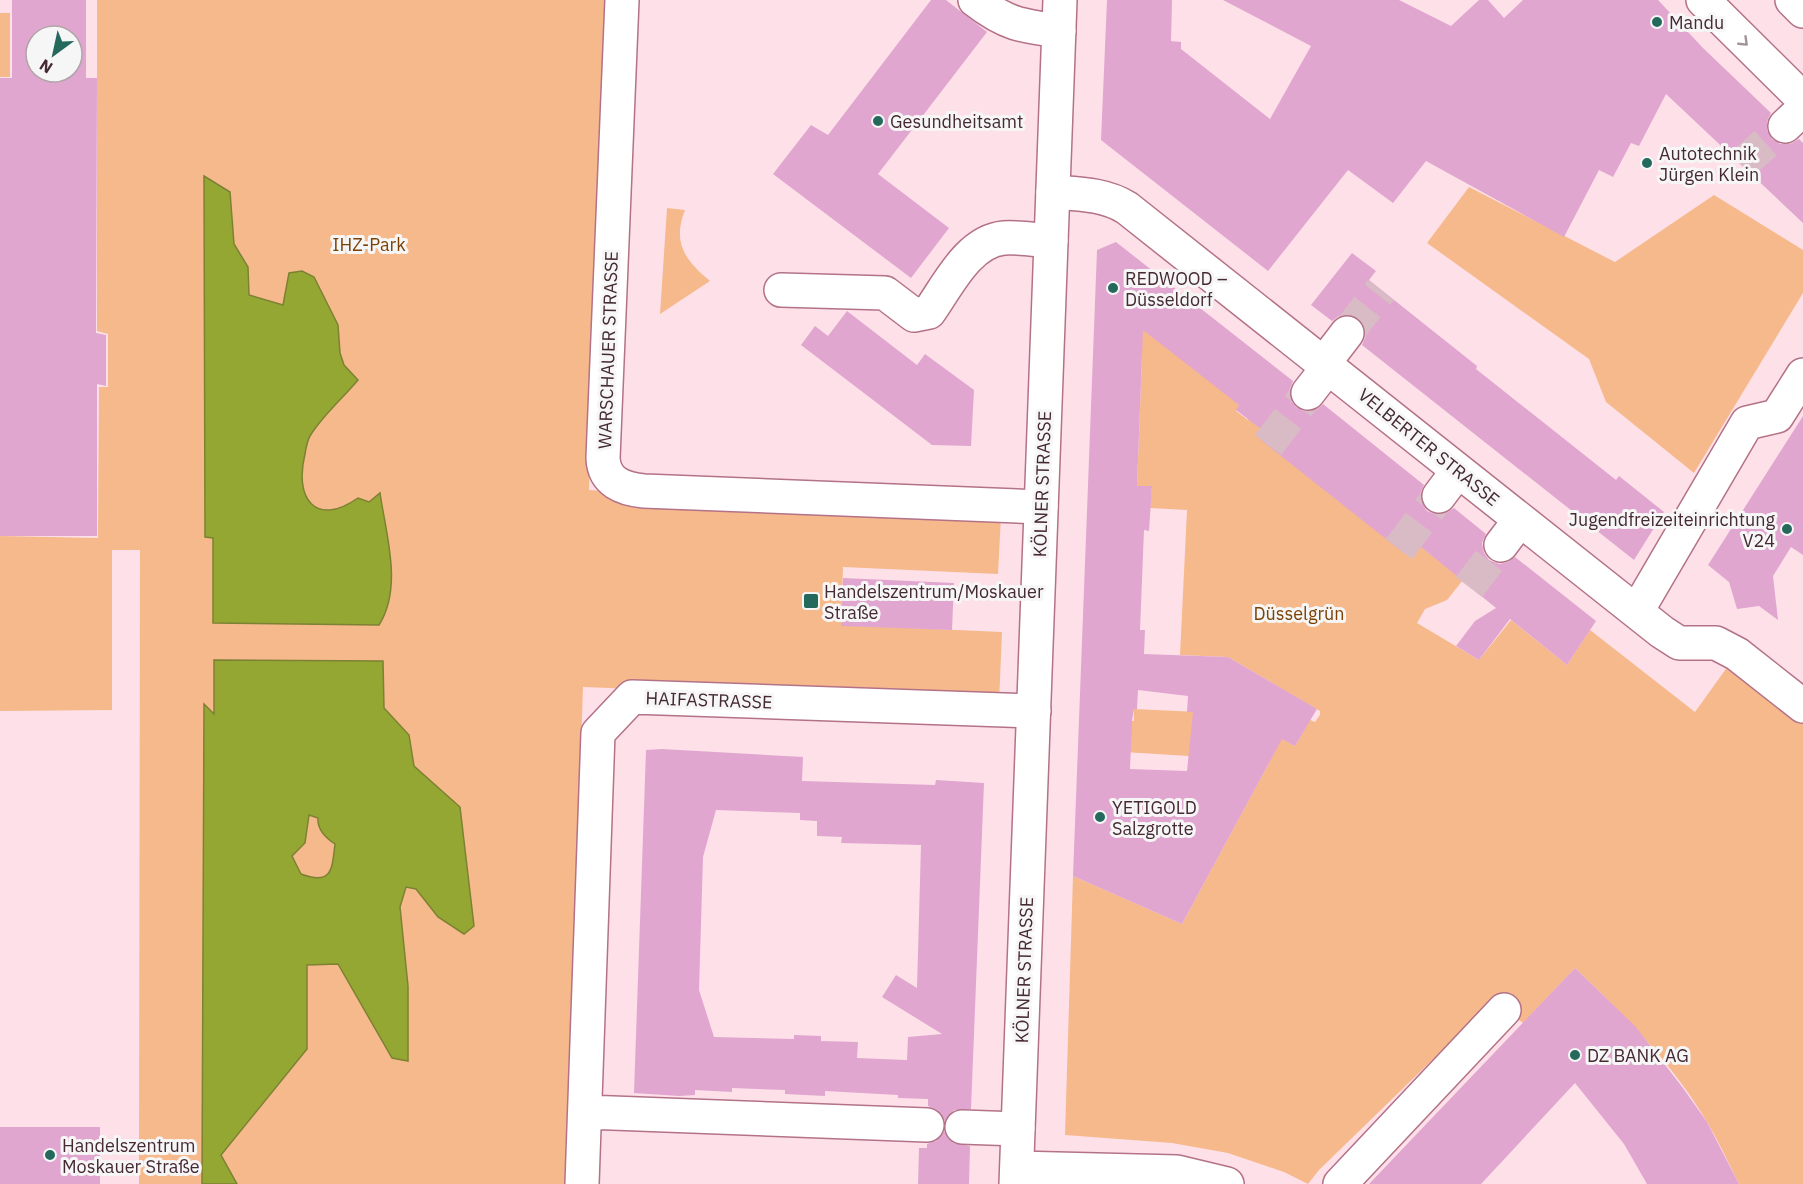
<svg xmlns="http://www.w3.org/2000/svg" width="1803" height="1184" font-family="'IBM Plex Sans',sans-serif">
  <style>
    .green { fill: #f6b98b }
    .water { fill: #95a733; stroke: #7d8133; stroke-width: 1.5; fill-rule: evenodd }
    .building { fill: #e0a6cf; fill-rule: evenodd }
    .lines { fill: none; stroke-linecap: round; stroke-linejoin: round }
    .minor-tunnel { stroke: #d9bbc5; stroke-width: 33; stroke-dasharray: 33 16; stroke-linecap: butt }
    .minor-casing { stroke: #b37288; stroke-width: 36 }
    .major-casing { stroke: #b37288; stroke-width: 36 }
    .minor { stroke: #fff; stroke-width: 33 }
    .major { stroke: #fff; stroke-width: 33 }
    .oneway { stroke: #a29499 }
    .poi-dot { fill: #24695c; stroke: #f6f6f6; stroke-width: 2 }
    .labels { text-anchor: middle; dominant-baseline: central; stroke-width: 6; stroke-linejoin: round; paint-order: stroke }
    .poi-label { font-size: 18px; fill: #452933; stroke: #f6f6f6; text-anchor: start }
    .park-label { font-size: 18px; fill: #7b4106; stroke: #f6f6f6 }
    .street-label { font-size: 18px; fill: #452933; stroke: #f6f6f6 }
  </style>
  <rect width="100%" height="100%" fill="#fee0e9"/>
  <path class="green" d="M97 0H605L589 490 1001 516 998 574 843 567 841 625 1002 632 999 703 583 687 567 1184H139L140 550H112V710L0 711V536L98 538 99 387H108V334L97 331Z
    M0 13H10V77H0Z
    M1469 187 1615 262 1714 195 1803 250V293L1694 473 1606 402 1589 359 1427 243Z
    M667 208 685 210C672 243 685 260 710 281L660 314Z
    M1154 322 1239 405 1236 411 1248 420 1252 415 1405 554 1415 542 1463 580 1447 600 1425 609 1417 623 1479 660 1511 620 1567 665 1590 630 1695 712 1728 666 1803 720V1184H1739C1729 1164 1719 1142 1707 1122 1673 1064 1623 1014 1575 968L1523 1023 1494 1000 1319 1170 1308 1184 1284 1172 1228 1153 1172 1143 1065 1135 1073 876 1182 924 1270 761 1124 752 1125 721H1134V709L1240 714 1295 746 1310 720 1315 722 1320 715V711L1228 657 1180 655 1187 510 1150 508 1152 486H1137L1142 357 1133 330Z"/>
  <path class="water" d="M204 176 230 192 234 244 248 267 249 295 283 305 289 273 302 271 314 277 338 325 340 353 344 365 358 380C343 398 322 416 310 436 307 441 306 448 305 454 294 498 315 528 358 498L369 502 380 493C386 535 403 587 379 625L213 623V538L205 537Z
    M214 660 383 661 384 708 409 735 414 766 460 807 474 926 464 934 438 917 416 889 406 887 400 907 408 986V1061L392 1058 338 964 307 965V1049L221 1155 237 1184H202L204 704 214 714ZM309 815 318 818C317 830 326 838 335 844 332 868 333 886 301 874L292 856 305 843Z"/>
  <path class="building" d="M12 0H86V78H97L96 333 106 335V386L97 384V536H0V78H12ZM36 36H72V72H36Z
    M931 0H946L987 32 878 174 949 228 911 278 773 174 811 125 828 135Z
    M1107 0H1172L1171 41 1181 42V49L1270 119 1311 46 1223 0H1399L1451 26 1479 0H1488L1504 18 1523 0H1658L1703 48 1771 113 1767 121V130L1772 139 1780 144H1790L1799 139 1803 143V223L1666 94 1639 146 1631 143 1613 177 1599 170 1564 237 1426 161 1393 203 1348 170 1268 271 1101 140Z
    M1116 242 1293 381 1289 391 1291 401 1296 407 1306 412 1316 410 1323 404 1424 485 1420 494 1422 503 1427 511 1437 515 1446 513 1454 508 1486 534 1482 543 1484 553 1489 560 1499 564 1508 562 1515 557 1596 621 1567 665 1510 619 1479 660 1456 646 1475 621 1496 608 1415 542 1405 554 1261 440 1266 433 1236 410 1239 405 1143 330 1137 486H1152L1149 531 1144 530 1140 630H1145L1144 654 1228 657 1317 709 1295 746 1282 739 1182 924 1073 876 1097 250ZM1138 690 1188 696 1187 712H1193L1187 771 1130 769 1132 721 1134 709H1137Z
    M1352 253 1376 271 1369 280 1477 366 1476 369 1616 480 1619 476 1664 512 1634 560 1362 345 1366 335 1364 326 1359 319 1349 314 1339 316 1332 321 1311 305Z
    M847 311 917 365 925 354 974 390 971 446 932 445 801 345 815 326 828 336Z
    M1803 416V555L1791 547 1773 576 1778 620 1759 606 1737 609 1729 582 1708 565Z
    M843 578 954 583 952 630 841 626Z
    M662 749 803 757 802 781 935 785 936 780 984 783 971 1109 954 1110 945 1121 937 1110 928 1106V1099L898 1098V1095L825 1091V1096L785 1094V1090L732 1088V1092L695 1090V1095L679 1096 634 1093 646 750ZM716 810 800 813V820L817 821V836L842 837 841 843 921 845 917 988 896 975 882 997 942 1034 908 1037 907 1060 857 1058 858 1042 821 1041V1036L794 1035V1039L714 1037 699 990 703 857Z
    M1575 968 1635 1026 1683 1088 1707 1122 1739 1184H1647L1624 1144 1575 1083 1481 1184H1369Z
    M0 1127H100V1184H0Z
    M944 1131 953 1143 970 1146 969 1184H918L919 1148H927V1144L936 1141Z"/>
  <g class="lines">
    <path class="minor-tunnel" d="M1741 165 1785 126
      M1347 333 1381 290
      M1268 445 1308 393
      M1399 549 1439 496
      M1469 587 1501 545"/>
    <g class="minor-casing">
      <path id="minor" d="M622 0 603 458C604 482 623 489 644 491L1041 507
        M975 0C1006 24 1021 26 1059 31
        M1703 0 1803 99
        M1792 0 1803 11
        M1785 126 1803 109
        M1053 192C1079 194 1105 194 1127 208L1662 632 1679 643H1716L1737 654 1803 706
        M781 290 885 293 914 315 929 312C947 287 968 241 1004 238 1019 237 1036 240 1051 241
        M1324 363 1347 333
        M1308 393 1329 366
        M1439 496 1457 472
        M1501 545 1520 520
        M1637 611 1747 423 1777 416 1803 375
        M586 1112 927 1125
        M962 1127 1018 1129
        M1017 1168 1177 1172 1227 1184
        M582 1184 598 733 632 697 1034 711
        M1340 1184 1504 1010"/>
    </g>
    <g class="major-casing">
      <path id="major" d="M1016 1184 1060 0"/>
    </g>
    <use href="#minor" class="minor"/>
    <use href="#major" class="major"/>
  </g>
  <defs><path id="oneway-chevron" d="M-2-3.5L2.5 0L-2 3.5" fill="none" stroke-width="1.6" stroke-linecap="round" stroke-linejoin="round" transform="scale(1.5)"/></defs>
  <use class="oneway" href="#oneway-chevron" transform="translate(1744 42) rotate(44)"/>
  <g class="poi-dot">
    <circle cx="1657" cy="22" r="6"/>
    <circle cx="878" cy="121" r="6"/>
    <circle cx="1647" cy="163" r="6"/>
    <circle cx="1113" cy="288" r="6"/>
    <circle cx="1787" cy="529" r="6"/>
    <rect x="803" y="593" width="16" height="16" rx="3"/>
    <circle cx="1100" cy="817" r="6"/>
    <circle cx="1575" cy="1055" r="6"/>
    <circle cx="50" cy="1155" r="6"/>
  </g>
  <g class="labels">
    <g class="poi-label">
      <text x="1669" y="22">Mandu</text>
      <text x="890" y="121">Gesundheitsamt</text>
      <text x="1659" y="153">Autotechnik<tspan x="1659" dy="21">Jürgen Klein</tspan></text>
      <text x="1125" y="278">REDWOOD –<tspan x="1125" dy="21">Düsseldorf</tspan></text>
      <text x="1775" y="519" text-anchor="end">Jugendfreizeiteinrichtung<tspan x="1775" dy="21">V24</tspan></text>
      <text x="824" y="591">Handelszentrum/Moskauer<tspan x="824" dy="21">Straße</tspan></text>
      <text x="1112" y="807">YETIGOLD<tspan x="1112" dy="21">Salzgrotte</tspan></text>
      <text x="1587" y="1055">DZ BANK AG</text>
      <text x="62" y="1145">Handelszentrum<tspan x="62" dy="21">Moskauer Straße</tspan></text>
    </g>
    <g class="park-label">
      <text x="369" y="244">IHZ-Park</text>
      <text x="1299" y="613">Düsselgrün</text>
    </g>
    <g class="street-label">
      <text transform="translate(608 350) rotate(-88)">WARSCHAUER STRASSE</text>
      <text transform="translate(1429 447) rotate(39)">VELBERTER STRASSE</text>
      <text transform="translate(1042 484) rotate(-88)">KÖLNER STRASSE</text>
      <text transform="translate(709 700) rotate(2)">HAIFASTRASSE</text>
      <text transform="translate(1024 970) rotate(-88)">KÖLNER STRASSE</text>
    </g>
  </g>
  <g transform="translate(54 54) rotate(213)"><circle r="28" fill="#f6f6f6" stroke="#afa4a8" stroke-width="1.5"/>
  <path d="M0-4.5L10 22L0 15L-10 22Z" fill="#24695c"/>
  <text y="-9" font-size="16" font-weight="bold" text-anchor="middle" fill="#452933">N</text>
  </g>
</svg>
